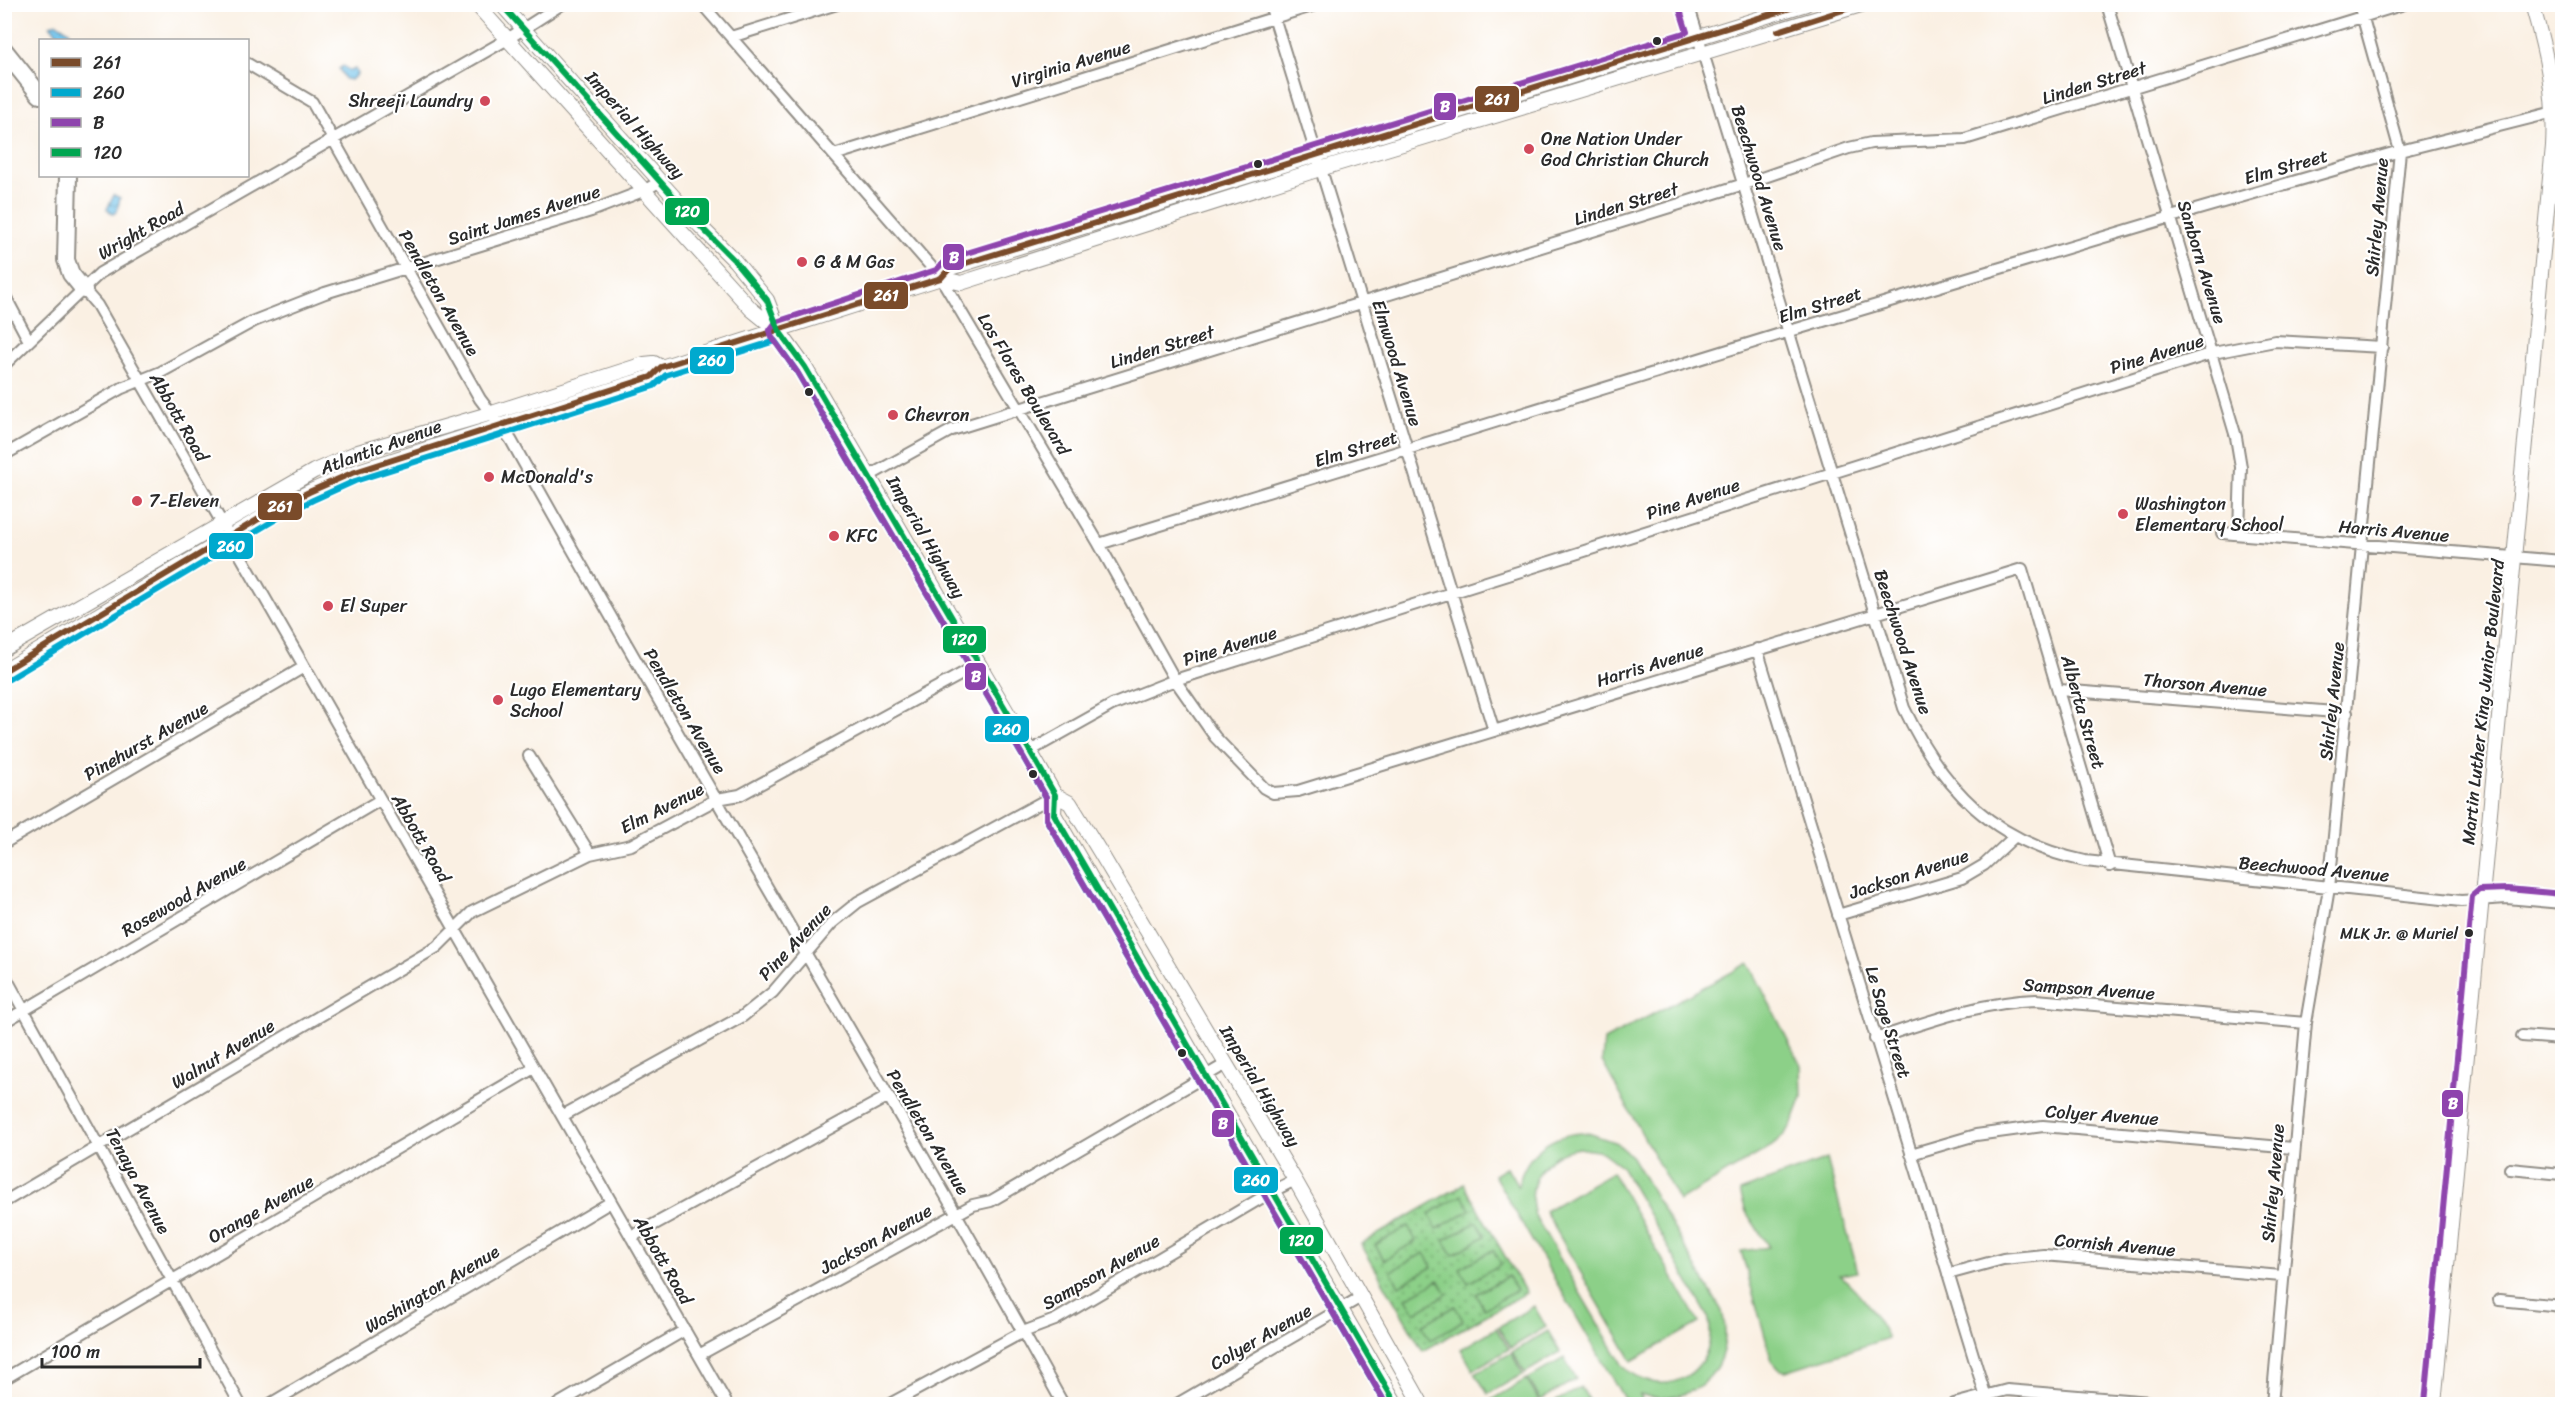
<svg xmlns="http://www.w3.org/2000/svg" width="2567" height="1409" font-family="Sriracha,sans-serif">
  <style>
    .grass { fill: url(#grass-dots); stroke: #5c7e5a; stroke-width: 1.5 }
    .pitch { fill: #8cd088; stroke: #5c7e5a; stroke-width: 1.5; fill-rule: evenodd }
    .water { fill: url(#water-waves); stroke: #4d768b; stroke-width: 1.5 }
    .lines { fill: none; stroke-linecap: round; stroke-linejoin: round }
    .minor-casing { stroke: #928e87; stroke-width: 14 }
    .major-casing { stroke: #928e87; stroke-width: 16 }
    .highway-casing { stroke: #928e87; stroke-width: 20 }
    .minor { stroke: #fff; stroke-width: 10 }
    .major { stroke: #fff; stroke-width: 14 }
    .highway { stroke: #fff; stroke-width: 16 }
    .bus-1-casing { stroke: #fff; stroke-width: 10 }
    .bus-2-casing { stroke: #fff; stroke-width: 10 }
    .bus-3-casing { stroke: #fff; stroke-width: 10 }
    .bus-4-casing { stroke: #fff; stroke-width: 10 }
    .bus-1 { stroke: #7a4b2a; stroke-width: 6 }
    .bus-2 { stroke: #00a9ce; stroke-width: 6 }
    .bus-3 { stroke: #8e44ad; stroke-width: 6 }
    .bus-4 { stroke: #00a651; stroke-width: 6 }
    .bus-dot { fill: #2b2b2b; stroke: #fff; stroke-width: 2 }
    .poi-dot { fill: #d1495b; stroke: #fff; stroke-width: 2 }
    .labels { text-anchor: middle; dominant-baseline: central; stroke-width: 4.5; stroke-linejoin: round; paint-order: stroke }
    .bus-label { font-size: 16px; fill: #2b2b2b; stroke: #fff; text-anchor: end }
    .street-label { font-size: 18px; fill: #2b2b2b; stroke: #fff }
    .poi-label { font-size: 18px; fill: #2b2b2b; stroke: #fff; text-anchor: start }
    .line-badge { stroke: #fff; stroke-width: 2 }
    .badge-label { font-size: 16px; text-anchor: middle; font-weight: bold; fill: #fff }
  </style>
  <defs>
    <pattern id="grass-dots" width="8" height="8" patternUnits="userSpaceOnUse" patternTransform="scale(1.5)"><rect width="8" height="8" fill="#8cd088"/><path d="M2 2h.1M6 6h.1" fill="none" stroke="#73a96f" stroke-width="1.8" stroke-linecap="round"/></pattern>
    <pattern id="water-waves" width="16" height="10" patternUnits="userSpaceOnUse" patternTransform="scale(1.5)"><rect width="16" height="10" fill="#6fc2eb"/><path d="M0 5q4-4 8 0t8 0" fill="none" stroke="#5b9ebf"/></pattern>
  </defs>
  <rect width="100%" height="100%" fill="#fff"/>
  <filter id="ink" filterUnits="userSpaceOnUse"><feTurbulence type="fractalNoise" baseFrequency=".0167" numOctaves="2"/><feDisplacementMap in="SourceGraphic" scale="12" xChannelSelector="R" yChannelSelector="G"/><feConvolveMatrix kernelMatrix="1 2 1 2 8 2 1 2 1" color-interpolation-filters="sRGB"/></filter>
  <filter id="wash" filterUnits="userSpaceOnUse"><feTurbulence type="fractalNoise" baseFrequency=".008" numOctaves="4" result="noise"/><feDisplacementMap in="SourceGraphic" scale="24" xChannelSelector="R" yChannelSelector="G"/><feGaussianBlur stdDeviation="1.35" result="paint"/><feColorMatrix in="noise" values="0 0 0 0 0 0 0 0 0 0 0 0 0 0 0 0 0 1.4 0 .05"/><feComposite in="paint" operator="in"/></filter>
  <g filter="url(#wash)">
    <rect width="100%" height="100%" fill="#faf0e3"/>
    <path class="grass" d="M1464 1184 1526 1293 1423 1351 1361 1244Z"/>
    <path class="pitch" d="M1749 963 1801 1066 1802 1097 1791 1126 1777 1143 1679 1201 1602 1061 1604 1040Z
      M1588 1133 1617 1143 1632 1157 1722 1311C1737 1367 1695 1409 1640 1395L1644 1404H1627L1494 1175 1507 1167 1518 1186C1526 1152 1553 1132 1588 1133ZM1579 1148 1602 1152 1621 1166 1708 1316C1722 1371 1663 1406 1623 1366L1535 1216C1525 1183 1544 1153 1579 1148Z
      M1827 1159 1858 1272 1840 1275C1862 1294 1875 1313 1888 1338L1786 1371 1780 1370 1772 1361 1741 1251 1769 1247 1746 1212 1740 1191Z
      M1612 1172 1699 1323 1632 1361 1545 1211Z
      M1462 1195 1470 1210 1437 1229 1429 1214Z
      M1477 1222 1485 1236 1453 1255 1444 1240Z
      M1408 1226 1416 1241 1384 1260 1375 1245Z
      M1493 1250 1501 1264 1468 1283 1460 1268Z
      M1424 1253 1432 1267 1399 1286 1391 1271Z
      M1508 1276 1517 1290 1484 1309 1476 1294Z
      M1439 1280 1447 1294 1415 1313 1406 1298Z
      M1455 1306 1463 1321 1430 1340 1422 1325Z
      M1534 1306 1546 1327 1511 1348 1498 1327Z
      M1496 1328 1509 1349 1473 1370 1461 1349Z
      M1548 1331 1560 1352 1525 1373 1512 1352Z
      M1511 1353 1523 1374 1488 1394 1475 1373Z
      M1564 1358 1576 1379 1541 1400 1528 1379Z
      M1526 1379 1539 1400 1531 1404H1493L1491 1400Z
      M1581 1387 1591 1404H1551Z"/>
    <path class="water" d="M57 23 69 31 72 39 63 40 50 25Z
      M343 66 350 71 355 69 357 74 351 80 345 79 339 69Z
      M114 195 120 198 117 211 113 214 107 209Z"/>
  </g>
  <g filter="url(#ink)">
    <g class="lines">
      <g class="minor-casing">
        <path id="minor" d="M702 4 941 278 1099 544 1175 680 1215 737 1264 788 1273 793 1298 791 2022 569 2110 866
          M1270 4 1494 731
          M1688 4 1904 708C1943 790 1994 842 2085 861L2461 901 2507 898 2562 903
          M2107 4 2236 437 2241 467 2239 533
          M731 37 837 4
          M248 64 312 102 480 399 511 440C691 764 884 1080 1063 1404
          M834 155 1318 4
          M84 290 97 305 727 1404
          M4 294 29 341
          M4 365 100 273 506 40 562 4
          M4 455 122 388 161 372 254 321 325 293 591 211 643 191 661 181
          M869 476 952 430 1744 184 1849 148 1871 143 1965 139 2404 4
          M2222 533 2562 561
          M1099 544 1790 331 2171 217 2400 151 2562 110
          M1757 649 1988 1404
          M2060 690 2347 713
          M1030 751 1112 705 1175 680 2213 353 2275 341 2382 347
          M529 756 590 854
          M4 843 304 667
          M1838 915 1962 878 1984 865 2014 837
          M4 974 240 1404
          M4 1022 380 800
          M2522 1036 2562 1039
          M1875 1039C1928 1022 1980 1002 2036 1000L2306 1023
          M562 1116 743 1016 773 992 832 923 858 902 1055 795
          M1911 1154 1976 1135 2043 1126 2293 1148
          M2510 1169 2562 1174
          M4 1202 437 947 472 912 590 854 631 845 717 799 740 795 980 664
          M631 1237 887 1097
          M1948 1274 2003 1259 2044 1255 2281 1276
          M2499 1300 2562 1306
          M699 1355 973 1205 991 1201 1226 1064
          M4 1379 534 1068
          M270 1404 611 1202
          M558 1404 685 1330
          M890 1404 1023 1332 1055 1320 1273 1191 1295 1180
          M1177 1404 1361 1297
          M1954 1404 2007 1390 2174 1404
          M2272 1404 2306 1023 2329 888 2400 151 2359 4"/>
      </g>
      <g class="major-casing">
        <path id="major" d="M476 4 751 309 777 330
          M501 4 700 226 734 260 767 300 779 331 805 367 1030 751 1055 795 1054 814 1396 1404
          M941 278 961 283 1320 169 1864 4
          M4 649 314 471 358 452 492 413 644 364 654 363 661 367
          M4 671 279 507 309 492 352 473 651 377 661 367 941 278 950 268 1806 4
          M1055 795 1070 803 1100 852 1295 1180 1420 1401 1419 1404
          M2434 1404 2553 146C2556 96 2546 52 2532 4"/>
      </g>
      <g class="highway-casing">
        <path id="highway" d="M4 50 40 95
          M68 176 66 260 71 274 84 290"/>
      </g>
      <use href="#minor" class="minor"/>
      <use href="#major" class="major"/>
      <use href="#highway" class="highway"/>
      <g class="bus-1-casing">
        <path id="bus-1" d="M1778 31 1862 4
          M4 671 279 507 309 492 352 473 651 377 661 367 941 278 950 268 1804 4"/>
      </g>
      <g class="bus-2-casing">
        <path id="bus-2" d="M9 679 283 515 313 500 355 481 654 386 666 375 775 341 797 372 1022 755 1046 797V819L1386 1404"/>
      </g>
      <g class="bus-3-casing">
        <path id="bus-3" d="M2425 1403 2472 896 2479 890 2508 889 2562 894
          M1386 1404 1046 819V797L1022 755 797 372 771 336 770 330 776 322 936 270 947 259 1687 32 1679 7"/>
      </g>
      <g class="bus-4-casing">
        <path id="bus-4" d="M501 4 700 226 734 260 767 300 779 331 805 367 1030 751 1055 795 1054 814 1396 1404"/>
      </g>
      <use href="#bus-1" class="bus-1"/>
      <use href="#bus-2" class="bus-2"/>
      <use href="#bus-3" class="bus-3"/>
      <use href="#bus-4" class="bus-4"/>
    </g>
  </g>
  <g class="bus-dot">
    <circle cx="1657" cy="41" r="5"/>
    <circle cx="1258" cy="164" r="5"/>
    <circle cx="809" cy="392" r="5"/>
    <circle cx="1033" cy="774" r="5"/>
    <circle cx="2469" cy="933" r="5"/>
    <circle cx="1182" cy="1053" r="5"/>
  </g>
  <g class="poi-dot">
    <circle cx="485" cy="101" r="6"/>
    <circle cx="1529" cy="149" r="6"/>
    <circle cx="802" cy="262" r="6"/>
    <circle cx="893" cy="415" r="6"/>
    <circle cx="489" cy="477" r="6"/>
    <circle cx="137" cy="501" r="6"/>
    <circle cx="2123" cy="514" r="6"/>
    <circle cx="834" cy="536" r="6"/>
    <circle cx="328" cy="606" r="6"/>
    <circle cx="498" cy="700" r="6"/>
  </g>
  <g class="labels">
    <g class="bus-label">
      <text x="2458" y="933">MLK Jr. @ Muriel</text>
    </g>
    <g class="street-label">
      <text transform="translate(1071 64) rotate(-17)">Virginia Avenue</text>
      <text transform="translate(2094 83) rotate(-17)">Linden Street</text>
      <text transform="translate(635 125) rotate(48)">Imperial Highway</text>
      <text transform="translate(2286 167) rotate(-16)">Elm Street</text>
      <text transform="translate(1759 178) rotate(73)">Beechwood Avenue</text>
      <text transform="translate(1626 204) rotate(-17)">Linden Street</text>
      <text transform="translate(524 215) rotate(-18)">Saint James Avenue</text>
      <text transform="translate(2377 217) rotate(-85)">Shirley Avenue</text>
      <text transform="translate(141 231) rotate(-30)">Wright Road</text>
      <text transform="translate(2202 262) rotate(73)">Sanborn Avenue</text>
      <text transform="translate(439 293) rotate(60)">Pendleton Avenue</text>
      <text transform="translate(1820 305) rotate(-17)">Elm Street</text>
      <text transform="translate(1162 347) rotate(-17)">Linden Street</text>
      <text transform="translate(2157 354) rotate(-17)">Pine Avenue</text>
      <text transform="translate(1397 363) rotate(73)">Elmwood Avenue</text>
      <text transform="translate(1024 384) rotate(59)">Los Flores Boulevard</text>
      <text transform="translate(179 417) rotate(60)">Abbott Road</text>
      <text transform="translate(381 447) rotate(-20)">Atlantic Avenue</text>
      <text transform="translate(1356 449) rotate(-17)">Elm Street</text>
      <text transform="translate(1693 499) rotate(-18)">Pine Avenue</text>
      <text transform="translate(2394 531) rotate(5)">Harris Avenue</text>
      <text transform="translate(926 537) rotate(60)">Imperial Highway</text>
      <text transform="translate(1903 642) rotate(72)">Beechwood Avenue</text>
      <text transform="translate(1230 646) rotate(-17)">Pine Avenue</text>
      <text transform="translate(1650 665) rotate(-17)">Harris Avenue</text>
      <text transform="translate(2205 685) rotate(5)">Thorson Avenue</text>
      <text transform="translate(2332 701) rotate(-84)">Shirley Avenue</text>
      <text transform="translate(2483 702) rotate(-84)">Martin Luther King Junior Boulevard</text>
      <text transform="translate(685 711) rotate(59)">Pendleton Avenue</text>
      <text transform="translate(2083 712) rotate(74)">Alberta Street</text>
      <text transform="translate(146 741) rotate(-30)">Pinehurst Avenue</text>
      <text transform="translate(662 808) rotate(-27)">Elm Avenue</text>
      <text transform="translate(421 838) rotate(60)">Abbott Road</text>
      <text transform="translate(2314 869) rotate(5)">Beechwood Avenue</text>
      <text transform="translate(1909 874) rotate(-18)">Jackson Avenue</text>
      <text transform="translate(184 897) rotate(-30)">Rosewood Avenue</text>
      <text transform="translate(795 942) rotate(-47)">Pine Avenue</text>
      <text transform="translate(2089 989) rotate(4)">Sampson Avenue</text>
      <text transform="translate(1888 1022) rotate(73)">Le Sage Street</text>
      <text transform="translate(223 1054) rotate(-31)">Walnut Avenue</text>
      <text transform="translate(1260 1086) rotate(59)">Imperial Highway</text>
      <text transform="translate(2102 1115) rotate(4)">Colyer Avenue</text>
      <text transform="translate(928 1132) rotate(59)">Pendleton Avenue</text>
      <text transform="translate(138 1181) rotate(62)">Tenaya Avenue</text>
      <text transform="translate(2273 1183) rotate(-85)">Shirley Avenue</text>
      <text transform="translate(261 1209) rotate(-30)">Orange Avenue</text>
      <text transform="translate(876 1239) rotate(-29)">Jackson Avenue</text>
      <text transform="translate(2115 1245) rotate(5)">Cornish Avenue</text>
      <text transform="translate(663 1260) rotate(60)">Abbott Road</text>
      <text transform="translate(1101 1272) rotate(-30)">Sampson Avenue</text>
      <text transform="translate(432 1289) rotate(-31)">Washington Avenue</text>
      <text transform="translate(1261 1337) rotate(-30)">Colyer Avenue</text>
    </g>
    <g class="poi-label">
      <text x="473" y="101" text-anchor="end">Shreeji Laundry</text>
      <text x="1541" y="139">One Nation Under<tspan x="1541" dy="21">God Christian Church</tspan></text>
      <text x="814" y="262">G &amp; M Gas</text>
      <text x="905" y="415">Chevron</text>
      <text x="501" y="477">McDonald's</text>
      <text x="149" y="501">7-Eleven</text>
      <text x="2135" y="504">Washington<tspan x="2135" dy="21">Elementary School</tspan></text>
      <text x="846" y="536">KFC</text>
      <text x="340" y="606">El Super</text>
      <text x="510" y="690">Lugo Elementary<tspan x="510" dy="21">School</tspan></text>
    </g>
  </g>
  <g class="line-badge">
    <rect x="1474" y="85" width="46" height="28" rx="6" fill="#7a4b2a"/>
    <rect x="1433" y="92" width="24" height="29" rx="6" fill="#8e44ad"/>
    <rect x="664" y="197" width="46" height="29" rx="6" fill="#00a651"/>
    <rect x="942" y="243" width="23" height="28" rx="6" fill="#8e44ad"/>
    <rect x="863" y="281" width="46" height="29" rx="6" fill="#7a4b2a"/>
    <rect x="689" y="346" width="46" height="29" rx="6" fill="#00a9ce"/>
    <rect x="257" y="492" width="46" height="29" rx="6" fill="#7a4b2a"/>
    <rect x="208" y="532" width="46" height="28" rx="6" fill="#00a9ce"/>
    <rect x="942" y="625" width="45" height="29" rx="6" fill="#00a651"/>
    <rect x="964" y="662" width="23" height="29" rx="6" fill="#8e44ad"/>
    <rect x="984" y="715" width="46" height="28" rx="6" fill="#00a9ce"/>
    <rect x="2441" y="1089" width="23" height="29" rx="6" fill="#8e44ad"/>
    <rect x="1211" y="1109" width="24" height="29" rx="6" fill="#8e44ad"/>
    <rect x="1233" y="1166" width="46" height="28" rx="6" fill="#00a9ce"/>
    <rect x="1279" y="1226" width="45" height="29" rx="6" fill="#00a651"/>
  </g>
  <g class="badge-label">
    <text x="1497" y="105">261</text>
    <text x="1445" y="112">B</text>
    <text x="687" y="217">120</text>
    <text x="954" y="263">B</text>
    <text x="886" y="301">261</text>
    <text x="712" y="366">260</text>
    <text x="280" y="512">261</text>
    <text x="231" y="552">260</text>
    <text x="964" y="645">120</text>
    <text x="976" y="682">B</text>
    <text x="1007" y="735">260</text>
    <text x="2453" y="1109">B</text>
    <text x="1223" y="1129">B</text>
    <text x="1256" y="1186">260</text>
    <text x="1301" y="1246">120</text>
  </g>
  <rect width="2567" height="1409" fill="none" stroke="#fff" stroke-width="24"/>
  <rect x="39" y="39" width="210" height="138" fill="#ffffff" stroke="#aaaaaa" stroke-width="1.5"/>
  <rect x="51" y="58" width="30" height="9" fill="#7a4b2a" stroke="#aaaaaa" stroke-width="1.5"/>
  <text x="93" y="69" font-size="18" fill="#2b2b2b">261</text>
  <rect x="51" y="88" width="30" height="9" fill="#00a9ce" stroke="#aaaaaa" stroke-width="1.5"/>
  <text x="93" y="99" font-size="18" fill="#2b2b2b">260</text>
  <rect x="51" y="118" width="30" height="9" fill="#8e44ad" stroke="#aaaaaa" stroke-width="1.5"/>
  <text x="93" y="129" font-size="18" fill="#2b2b2b">B</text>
  <rect x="51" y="148" width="30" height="9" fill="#00a651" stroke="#aaaaaa" stroke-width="1.5"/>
  <text x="93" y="159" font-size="18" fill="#2b2b2b">120</text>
  <path d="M42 1358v9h158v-9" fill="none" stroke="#2b2b2b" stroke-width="3"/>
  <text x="51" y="1358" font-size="18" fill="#2b2b2b" stroke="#ffffff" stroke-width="4.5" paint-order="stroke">100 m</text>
</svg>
